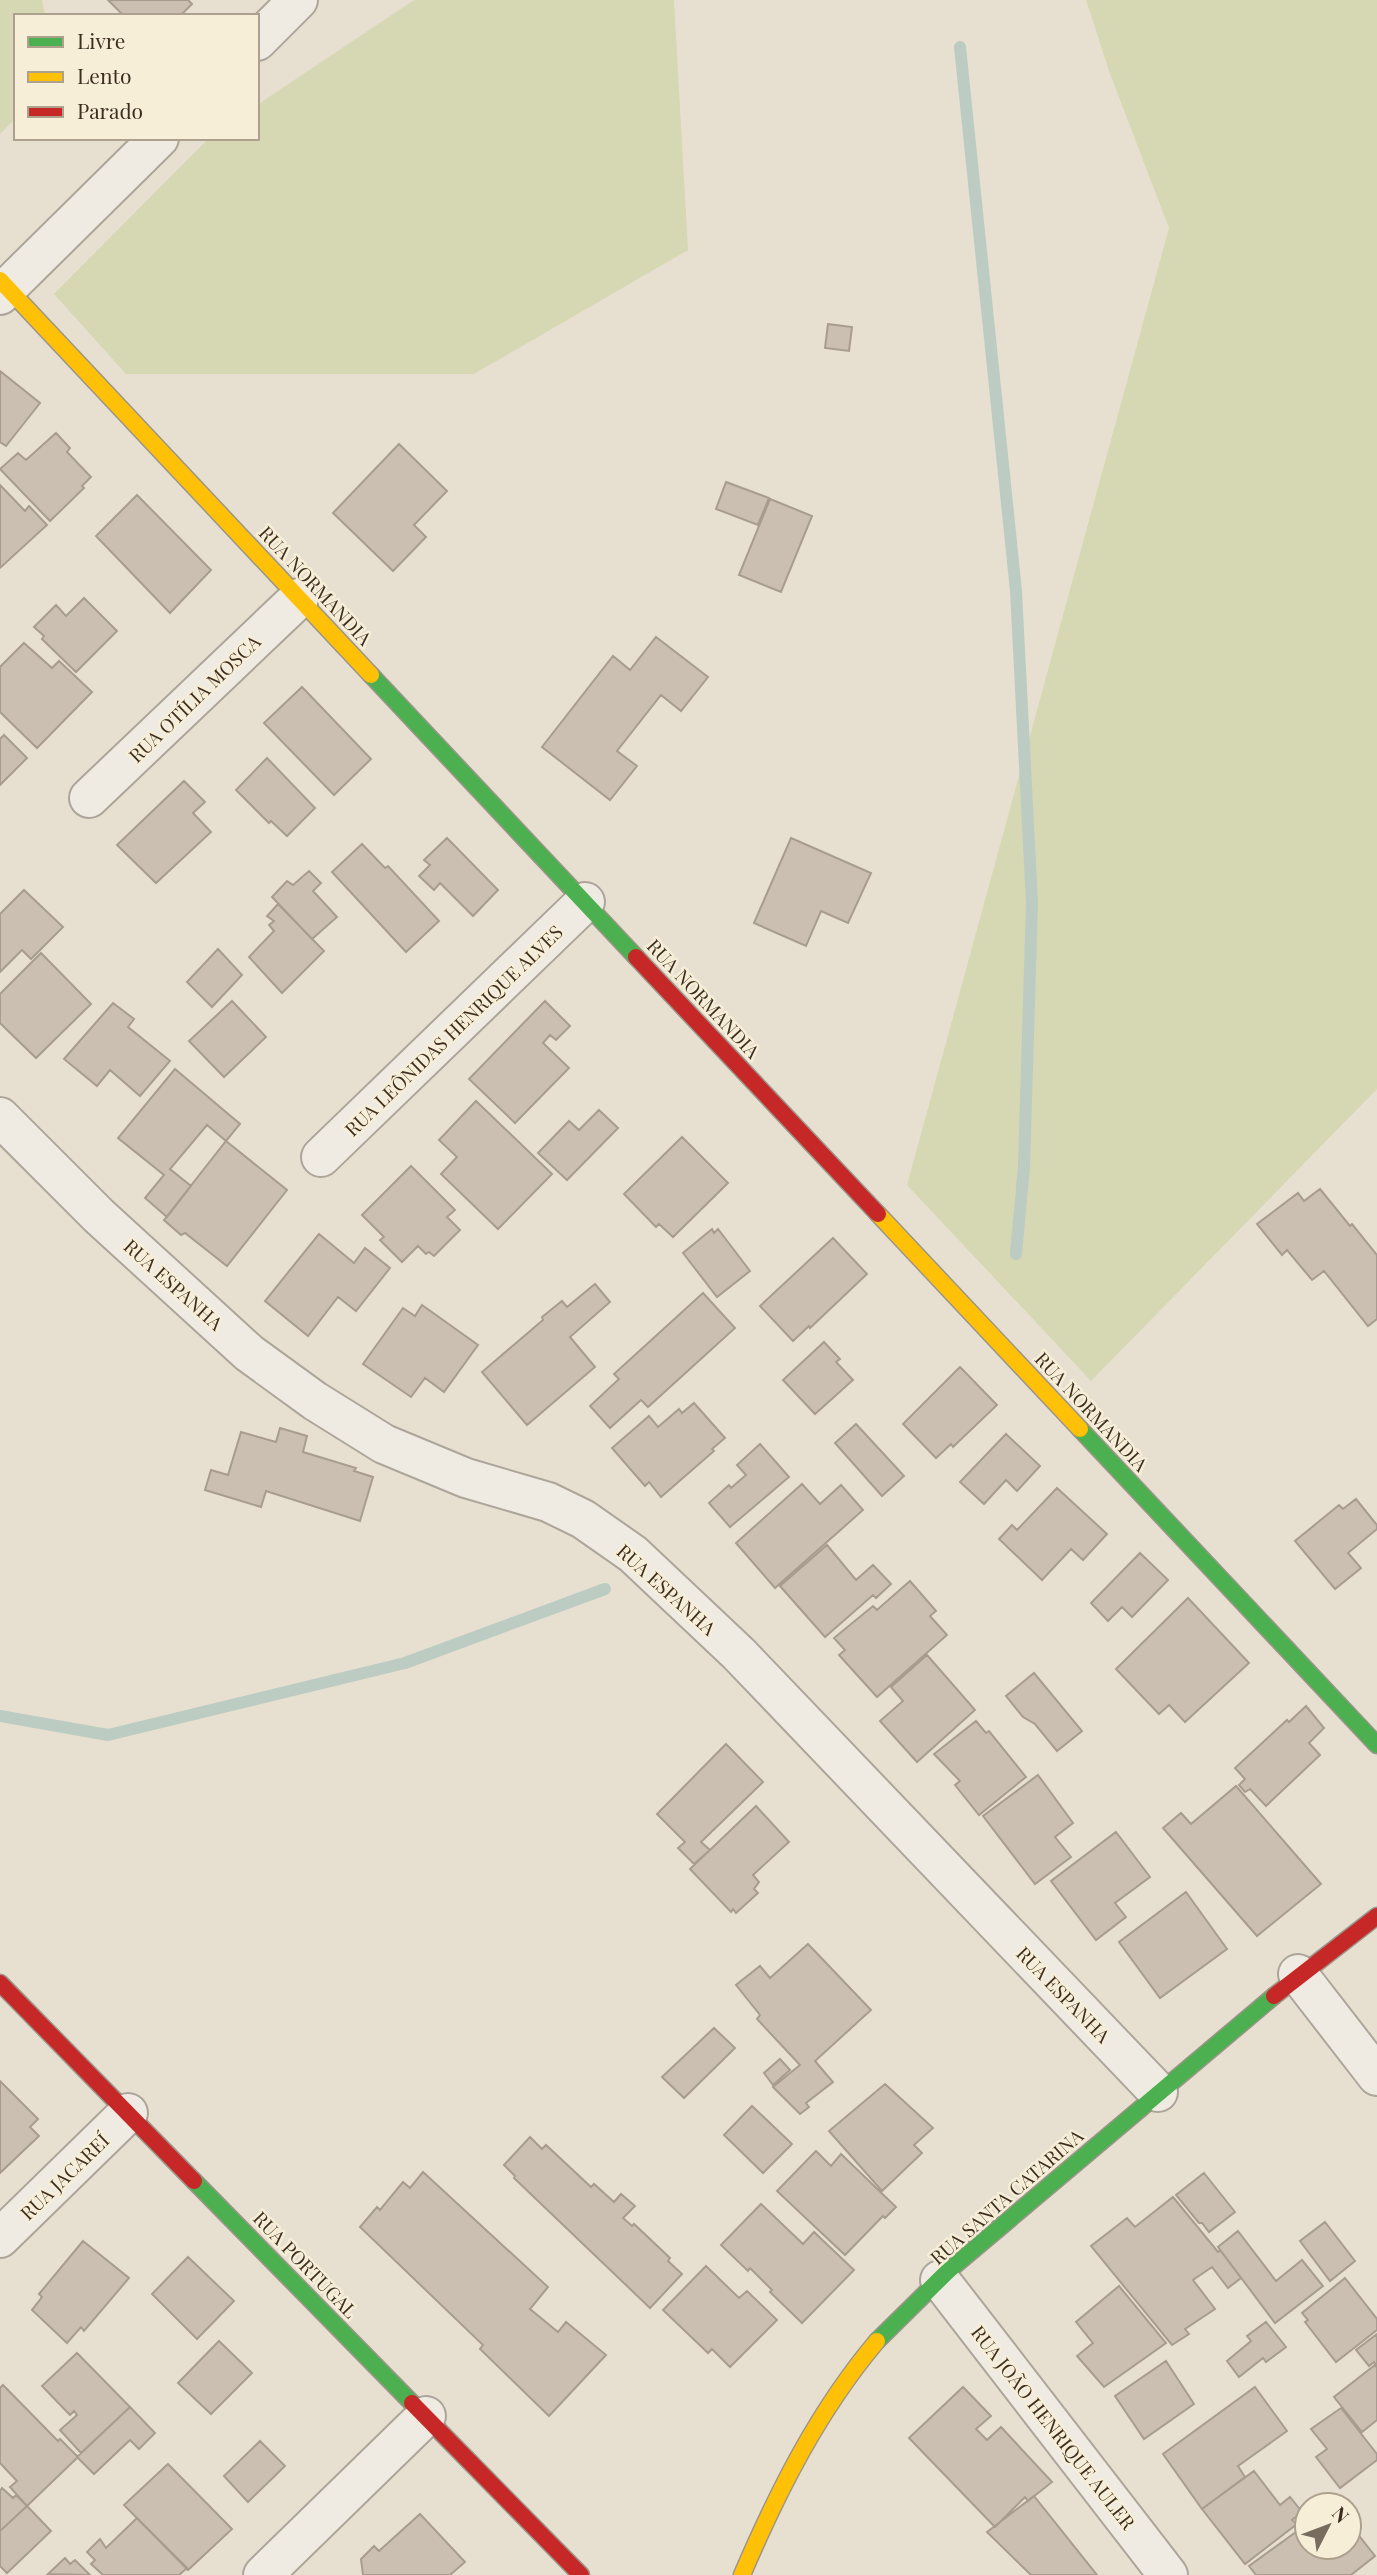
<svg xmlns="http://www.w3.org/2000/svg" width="1377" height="2575" font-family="'Playfair Display',serif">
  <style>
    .green { fill: #d6d7b3 }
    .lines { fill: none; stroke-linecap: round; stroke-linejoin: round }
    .stream { stroke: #bcccc2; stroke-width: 12 }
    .building { fill: #cbbfb2; stroke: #a89c90; stroke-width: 2 }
    .street-casing { stroke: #ada599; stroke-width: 42 }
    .fast-casing { stroke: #9c958a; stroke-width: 19 }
    .slow-casing { stroke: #9c958a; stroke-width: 19 }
    .jam-casing { stroke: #9c958a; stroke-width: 19 }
    .street { stroke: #efebe3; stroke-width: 38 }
    .fast { stroke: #4caf50; stroke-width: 16 }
    .slow { stroke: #ffc107; stroke-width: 16 }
    .jam { stroke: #c62828; stroke-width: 16 }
    .labels { text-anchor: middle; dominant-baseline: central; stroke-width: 5; stroke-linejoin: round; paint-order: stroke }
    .street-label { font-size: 19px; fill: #3d2e20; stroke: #f7eed8 }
  </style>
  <rect width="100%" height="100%" fill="#e7e0d1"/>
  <path class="green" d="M0 0H42L45 16H16V118L0 134Z
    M414 0H674L688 250 474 374H126L54 294 209 138H257V105Z
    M1086 0H1377V1089L1091 1381 907 1185 1169 228 1109 71Z"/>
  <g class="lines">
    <path class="stream" d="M960 47 1016 591 1032 903 1024 1167 1016 1254
      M0 1716 108 1735 405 1663 605 1589"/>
  </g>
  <path class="building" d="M108 0H188L192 4 180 16H124Z
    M828 324 852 327 849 351 825 348Z
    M0 371 40 403 6 446 0 442Z
    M56 433 70 448 67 452 91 477 82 486 84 488 50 521 0 469 18 453 26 460Z
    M399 444 447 491 414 525 426 537 393 571 333 513Z
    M726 482 769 498 758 525 716 509Z
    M0 485 25 511 29 506 47 525 0 568Z
    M137 495 211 570 170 613 96 536Z
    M770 499 812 516 781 592 739 575Z
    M84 598 117 631 76 672 42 639 44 636 34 627 56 605 66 616Z
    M656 637 708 677 681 711 661 695 617 751 637 766 610 800 542 747 613 656 630 670Z
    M24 643 52 668 59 661 92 692 37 748 0 712V667Z
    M302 687 371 759 334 795 264 723Z
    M4 735 27 758 0 785V739Z
    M267 758 315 808 287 836 271 821 269 823 236 790Z
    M184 781 205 802 193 813 211 832 156 883 117 845Z
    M447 838 498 890 473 916 440 883 434 890 419 876 430 865 424 860Z
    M791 838 871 873 848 923 821 911 806 946 754 923Z
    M362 844 385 868 388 866 439 921 406 952 332 872Z
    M309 871 321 883 313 891 337 917 312 939 272 897 287 881 293 885Z
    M24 890 63 927 31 959 22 950 0 972V914Z
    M278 904 324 951 282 993 249 957 274 931 269 925 274 921 267 916Z
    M218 949 242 975 212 1007 187 982Z
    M41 953 91 1004 36 1058 0 1023V994Z
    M232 1001 266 1037 224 1077 189 1041Z
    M545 1001 570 1026 556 1040 550 1035 543 1043 569 1068 515 1123 469 1079Z
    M113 1003 134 1019 128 1027 170 1061 140 1096 110 1070 97 1086 64 1059Z
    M175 1069 240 1124 226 1141 207 1125 170 1169 191 1186 167 1217 145 1198 164 1175 118 1138Z
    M476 1101 552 1174 498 1229 441 1174 457 1157 439 1140Z
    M599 1110 618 1128 567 1180 538 1153 569 1121 579 1130Z
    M682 1137 728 1183 673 1237 659 1224 656 1227 624 1194Z
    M226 1141 287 1190 227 1266 185 1233 181 1235 164 1220Z
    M411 1166 455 1210 447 1217 460 1230 434 1256 429 1252 426 1254 418 1246 402 1262 380 1240 384 1237 362 1215Z
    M1320 1189 1350 1226 1352 1224 1377 1255V1319L1368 1326 1324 1271 1312 1280 1287 1250 1282 1255 1257 1224 1298 1193 1304 1201Z
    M712 1229 714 1233 718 1229 750 1271 717 1297 683 1253Z
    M319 1234 354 1263 365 1248 390 1268 356 1311 338 1297 308 1336 265 1301Z
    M833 1238 867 1274 810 1328 809 1326 793 1341 760 1306Z
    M595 1284 610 1302 570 1337 595 1367 527 1425 482 1372 543 1320 542 1317 562 1301 567 1307Z
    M703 1293 735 1328 648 1407 641 1400 610 1428 590 1406 619 1379 614 1374Z
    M422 1305 478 1345 444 1392 425 1378 411 1397 363 1364 403 1308 415 1316Z
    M824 1342 840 1359 836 1362 853 1380 815 1414 783 1380Z
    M960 1367 997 1405 953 1447 951 1444 936 1458 903 1424Z
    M694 1403 725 1438 712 1449 714 1451 661 1497 649 1482 645 1486 612 1448 649 1416 658 1427 679 1409 682 1413Z
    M856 1424 904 1476 882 1496 835 1443Z
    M280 1428 307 1436 303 1452 356 1468 354 1471 373 1477 360 1521 266 1491 261 1507 205 1490 211 1470 228 1475 241 1432 276 1442Z
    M1006 1434 1040 1466 1017 1491 1006 1480 984 1504 960 1482Z
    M760 1444 789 1477 730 1527 709 1503 729 1485 731 1488 746 1475 737 1465Z
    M802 1484 820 1504 841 1485 863 1510 775 1588 736 1543Z
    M1057 1488 1107 1534 1083 1560 1071 1549 1042 1580 999 1539 1012 1525 1017 1530Z
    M1356 1499 1377 1525V1529L1348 1553 1361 1568 1335 1589 1295 1541 1339 1505 1343 1509Z
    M827 1545 856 1580 873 1565 891 1584 876 1598 873 1595 825 1637 780 1586Z
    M1140 1553 1168 1580 1132 1617 1122 1607 1108 1621 1091 1603Z
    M910 1581 936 1611 930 1616 947 1635 877 1697 839 1655 845 1650 834 1638 873 1606 877 1610Z
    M1188 1598 1249 1663 1185 1722 1169 1705 1159 1714 1116 1669Z
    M927 1655 975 1710 917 1762 880 1721 903 1701 891 1687Z
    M1034 1673 1082 1731 1057 1751 1035 1724 1023 1717 1006 1696Z
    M1306 1706 1324 1728 1309 1743 1320 1755 1266 1806 1250 1789 1245 1792 1239 1785 1245 1779 1235 1768 1287 1720 1289 1722Z
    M976 1721 986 1733 989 1731 1026 1777 979 1815 955 1785 960 1781 934 1754Z
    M726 1744 763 1782 701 1842 710 1850 694 1864 678 1848 685 1842 657 1814Z
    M1038 1775 1073 1823 1055 1837 1071 1857 1035 1884 983 1816Z
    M1236 1786 1321 1884 1257 1936 1163 1828 1181 1813 1191 1824Z
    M756 1806 789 1842 753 1875 759 1882 754 1889 758 1893 736 1913 733 1909 731 1912 690 1869Z
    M1116 1832 1150 1877 1115 1903 1126 1917 1096 1940 1051 1881Z
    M1186 1892 1227 1949 1160 1998 1119 1942Z
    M808 1944 871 2010 815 2061 833 2082 806 2103 809 2107 800 2114 773 2087 800 2065 757 2019 760 2015 736 1985 760 1966 770 1978Z
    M714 2028 735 2048 684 2098 662 2077Z
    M780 2059 790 2070 773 2085 764 2073Z
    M0 2081 38 2119 30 2127 39 2136 0 2173Z
    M885 2084 933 2128 914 2145 922 2153 882 2191 829 2131Z
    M752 2106 792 2144 763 2173 724 2135Z
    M530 2137 542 2149 546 2145 591 2187 594 2184 614 2202 621 2194 635 2206 623 2218 632 2226 634 2224 670 2258 668 2261 682 2274 650 2308 514 2178 515 2176 504 2165Z
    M816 2151 831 2166 841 2154 896 2207 885 2218 883 2216 845 2255 777 2191Z
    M423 2172 548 2287 530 2309 558 2332 566 2322 606 2355 549 2416 480 2349 483 2345 360 2227 377 2207 380 2210 403 2182 410 2188Z
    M1204 2173 1235 2212 1209 2232 1202 2223H1199L1176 2195Z
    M1173 2197 1218 2252 1220 2250 1241 2278 1228 2288 1212 2267 1193 2280 1215 2309 1185 2329 1189 2334 1172 2345 1091 2246 1127 2218 1135 2227Z
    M761 2204 803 2244 814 2232 854 2270 802 2323 770 2292 772 2290 750 2268 748 2271 721 2245Z
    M1325 2222 1355 2261 1330 2281 1300 2241Z
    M1238 2231 1276 2281 1302 2260 1323 2286 1275 2323 1218 2247Z
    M83 2241 129 2278 84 2331 81 2327 67 2343 32 2310 42 2297 39 2294Z
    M188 2257 234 2301 197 2339 152 2294Z
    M706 2266 739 2298 747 2291 777 2320 730 2367 712 2349 708 2353 663 2310Z
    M1345 2278 1377 2319V2330L1336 2362 1305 2322 1308 2320 1302 2313Z
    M1119 2286 1166 2343 1104 2387 1077 2356 1093 2343 1076 2322Z
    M1266 2322 1286 2347 1266 2362 1263 2358 1239 2377 1227 2361 1251 2341 1247 2336Z
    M1377 2334V2367L1374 2362 1369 2366 1356 2350Z
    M219 2341 252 2373 211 2414 178 2383Z
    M77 2353 130 2407 81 2453 60 2430 77 2415 74 2411 70 2415 42 2386Z
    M1166 2361 1194 2404 1144 2439 1115 2396Z
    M1375 2365 1377 2368V2420L1362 2432 1334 2397Z
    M3 2385 58 2441 60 2439 78 2457 27 2506 10 2487 17 2481 0 2463V2388Z
    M963 2387 991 2416 976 2429 987 2440 1001 2427 1052 2482 1028 2501 1025 2497 995 2527 909 2438Z
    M1255 2387 1287 2431 1238 2466 1245 2477 1202 2509 1163 2454Z
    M130 2407 155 2433 139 2449 130 2440 94 2474 77 2457Z
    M1341 2408 1377 2454V2460L1340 2488 1316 2457 1327 2449 1311 2429Z
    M260 2441 285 2466 248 2502 224 2476Z
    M168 2464 232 2529 188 2570 124 2505Z
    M1254 2471 1280 2505 1290 2497 1302 2512 1292 2520 1297 2524 1245 2564 1202 2509Z
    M2 2488 13 2498 16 2495 27 2506 0 2531V2491Z
    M1034 2496 1097 2575H1031L987 2532Z
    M27 2506 51 2531 7 2573 0 2566V2531Z
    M420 2514 465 2562 450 2575H363L361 2559 374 2546 379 2551Z
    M137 2518 187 2568 179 2575H103L91 2564 95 2560 87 2552 100 2539 106 2548Z
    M1349 2523 1375 2556 1351 2575H1256L1249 2566 1307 2524V2547H1349Z
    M65 2558 70 2564 75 2560 90 2575 48 2574Z"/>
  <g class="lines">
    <g class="street-casing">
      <path id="street" d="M257 41 298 0
        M0 295 159 138
        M89 798 299 598
        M0 1117 99 1216 249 1353 315 1401 384 1444 466 1478 548 1502 583 1519 633 1554 739 1654 1158 2092
        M321 1157 585 902
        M1298 1974 1377 2076
        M0 2238 128 2113
        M940 2280 1168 2575
        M263 2575 426 2416"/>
    </g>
    <g class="fast-casing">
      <path id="fast" d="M371 675 636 957
        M1080 1429 1377 1745
        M194 2181 412 2403
        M877 2341 948 2271 1274 1996"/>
    </g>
    <g class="slow-casing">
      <path id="slow" d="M0 280 371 675
        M878 1214 1080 1429
        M742 2575C778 2491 818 2411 877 2341"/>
    </g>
    <g class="jam-casing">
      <path id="jam" d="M636 957 878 1214
        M0 1983 194 2181
        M1274 1996 1377 1916
        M412 2403 581 2575"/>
    </g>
    <use href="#street" class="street"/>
    <use href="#fast" class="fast"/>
    <use href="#slow" class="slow"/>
    <use href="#jam" class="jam"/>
  </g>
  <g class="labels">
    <g class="street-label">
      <text transform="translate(316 585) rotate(47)">RUA NORMANDIA</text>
      <text transform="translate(194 698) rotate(-44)">RUA OTÍLIA MOSCA</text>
      <text transform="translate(704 998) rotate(47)">RUA NORMANDIA</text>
      <text transform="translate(453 1030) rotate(-44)">RUA LEÔNIDAS HENRIQUE ALVES</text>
      <text transform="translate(174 1284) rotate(42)">RUA ESPANHA</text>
      <text transform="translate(1092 1411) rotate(47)">RUA NORMANDIA</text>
      <text transform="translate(667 1589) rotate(42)">RUA ESPANHA</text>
      <text transform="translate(1064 1994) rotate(46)">RUA ESPANHA</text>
      <text transform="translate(64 2176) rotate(-44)">RUA JACAREÍ</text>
      <text transform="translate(1006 2196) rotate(-41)">RUA SANTA CATARINA</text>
      <text transform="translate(306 2264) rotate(46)">RUA PORTUGAL</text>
      <text transform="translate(1054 2427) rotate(52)">RUA JOÃO HENRIQUE AULER</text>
    </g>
  </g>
  <rect x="14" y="14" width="245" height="126" fill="#f7eed8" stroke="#ada18e" stroke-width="2"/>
  <rect x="28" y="37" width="35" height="10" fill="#4caf50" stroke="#ada18e" stroke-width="2"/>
  <text x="77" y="49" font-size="21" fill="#3d2e20">Livre</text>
  <rect x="28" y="72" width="35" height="10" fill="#ffc107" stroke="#ada18e" stroke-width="2"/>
  <text x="77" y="84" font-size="21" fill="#3d2e20">Lento</text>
  <rect x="28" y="107" width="35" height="10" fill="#c62828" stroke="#ada18e" stroke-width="2"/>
  <text x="77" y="119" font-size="21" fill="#3d2e20">Parado</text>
  <g transform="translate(1328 2526) rotate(48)"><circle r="33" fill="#f7eed8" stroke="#ada18e" stroke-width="2"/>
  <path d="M0-5L12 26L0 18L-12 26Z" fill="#786c5e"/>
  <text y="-10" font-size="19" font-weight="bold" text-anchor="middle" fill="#3d2e20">N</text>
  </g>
</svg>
